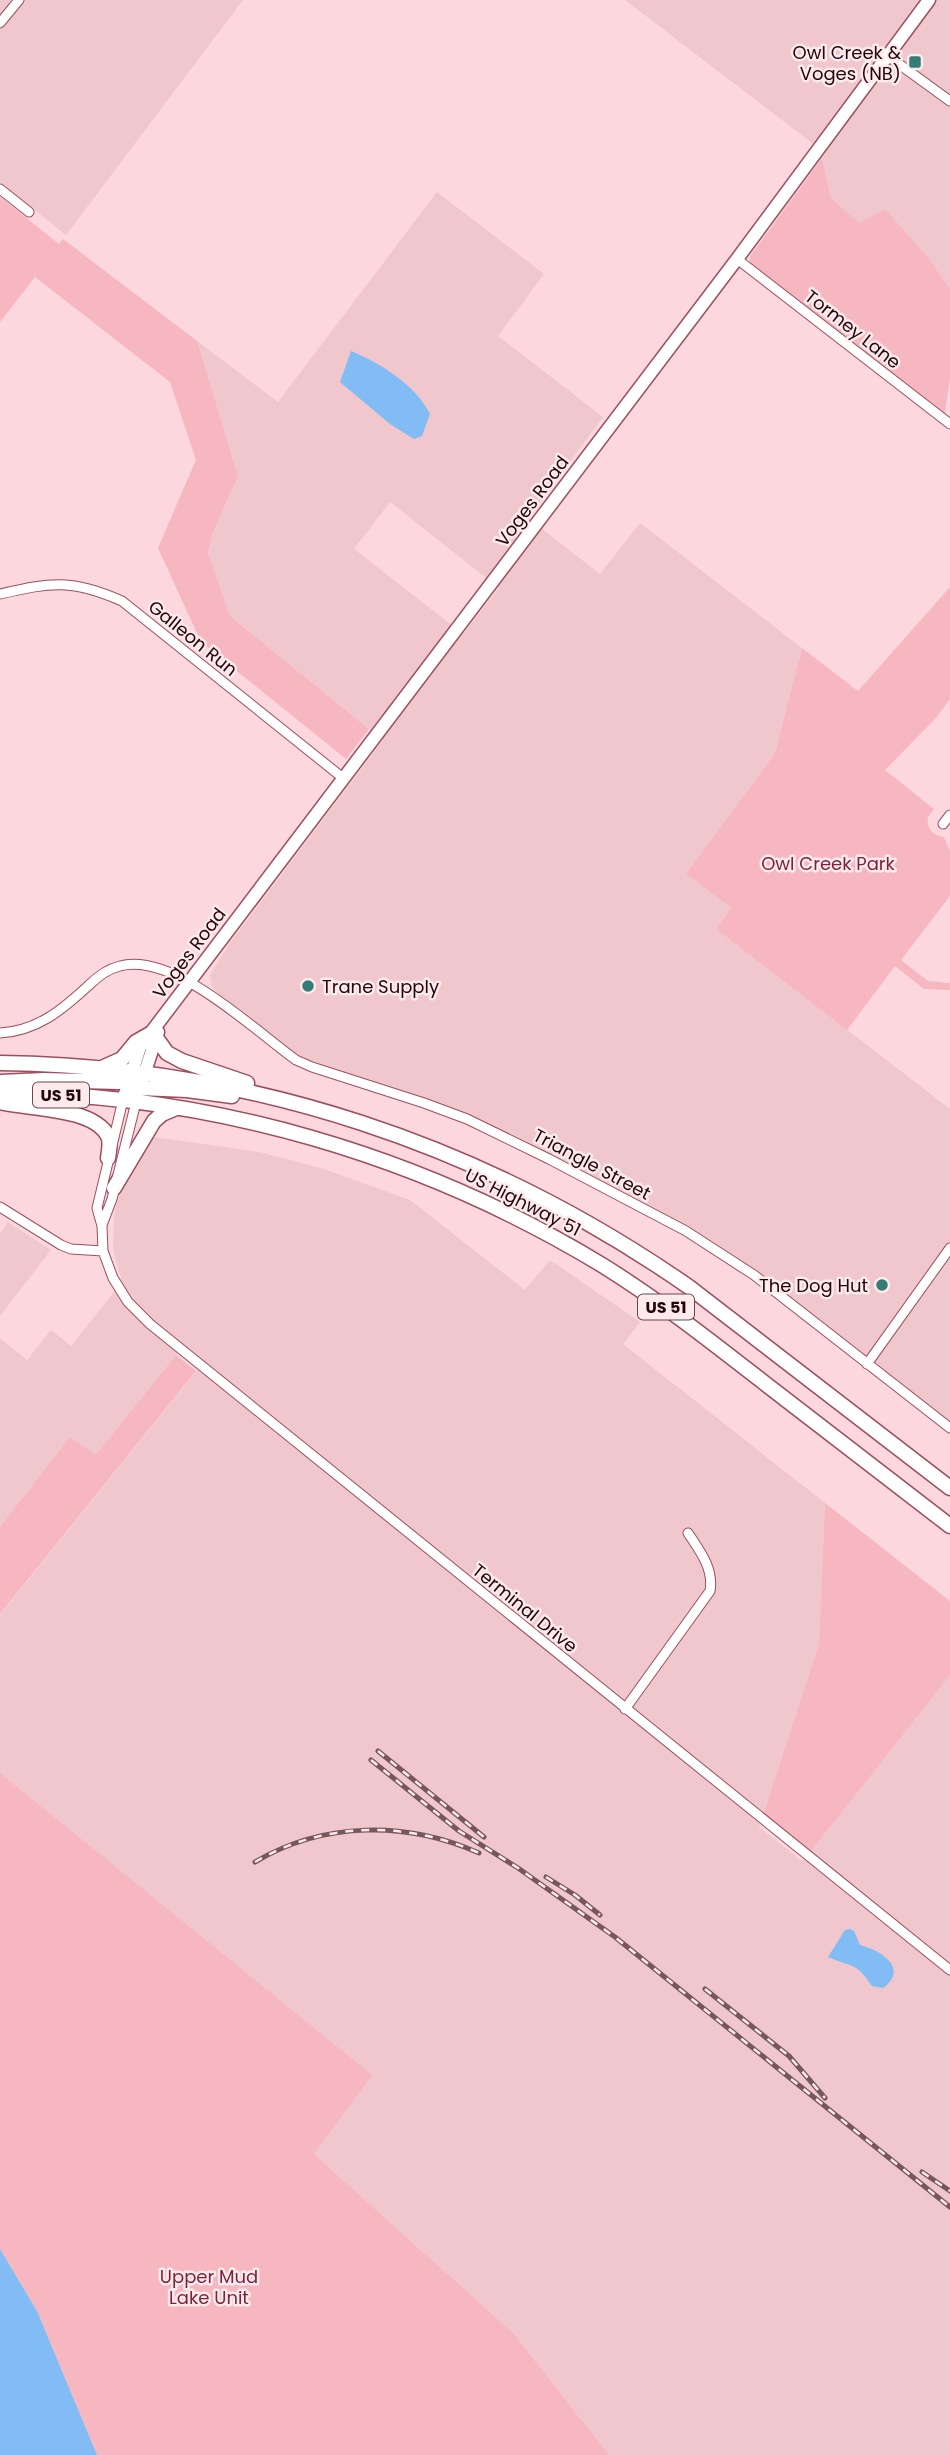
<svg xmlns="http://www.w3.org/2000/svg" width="950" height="2455" font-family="Poppins,sans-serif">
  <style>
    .built { fill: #efc7cd; fill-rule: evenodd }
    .green { fill: #f6b7c1 }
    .water { fill: #81bcf4 }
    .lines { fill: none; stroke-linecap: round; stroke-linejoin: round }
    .street-casing { stroke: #9c4e5e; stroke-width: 11 }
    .secondary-casing { stroke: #9c4e5e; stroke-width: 15 }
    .primary-casing { stroke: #9c4e5e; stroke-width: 17 }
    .street { stroke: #fff; stroke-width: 9 }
    .secondary { stroke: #fff; stroke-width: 12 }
    .primary { stroke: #fff; stroke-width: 14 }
    .rail-casing { stroke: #77565d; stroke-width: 5 }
    .rail { stroke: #fdeaec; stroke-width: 2.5; stroke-dasharray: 8; stroke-linecap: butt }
    .poi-dot { fill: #357c76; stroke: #fdeaec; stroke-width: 2.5 }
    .labels { text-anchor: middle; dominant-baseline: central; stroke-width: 5; stroke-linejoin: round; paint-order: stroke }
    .shield { fill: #fdeaec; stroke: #644a50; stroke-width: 2 }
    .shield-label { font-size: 16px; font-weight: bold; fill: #23050d }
    .poi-label { font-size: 18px; fill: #23050d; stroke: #fdeaec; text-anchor: end }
    .street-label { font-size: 18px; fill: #23050d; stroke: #fdeaec }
    .park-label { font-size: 18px; fill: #80203c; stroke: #fdeaec }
  </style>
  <rect width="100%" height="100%" fill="#fcd7dd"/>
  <path class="built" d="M0 0H243L66 235 0 182Z
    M625 0H950V289L927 256 885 209 859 224 831 198 822 158 825 153Z
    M437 192 544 274 498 336 603 417 528 518 600 574 640 523 802 648 775 753 686 874 731 908 716 929 950 1109V1423L733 1257 492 1126 446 1106 309 1060 296 1054 221 997 212 987 210 975 230 943 383 740 230 616 208 553 213 534 238 476 197 341 278 402ZM390 502 499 588 463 634 354 549Z
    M146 1136 259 1152 324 1169 410 1200 525 1290 550 1260 640 1322 623 1344 825 1503 819 1644 759 1827 802 1861 950 1675V2455H609L513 2333 314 2154 371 2075 0 1773V1615L204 1362 183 1346 96 1456 70 1437 0 1527V1338L27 1360 51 1330 71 1346 122 1282 113 1249 114 1216 121 1186Z
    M8 1222 51 1250 0 1316V1233Z"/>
  <path class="green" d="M822 158 831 198 859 223 885 209 927 256 950 289V377L945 414 750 264V256Z
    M0 197 59 244 63 239 197 341 238 476 213 533 208 553 230 616 369 729 346 759 201 642 158 548 196 460 170 382 35 277 0 322Z
    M950 587V699L936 718 885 770 934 809 928 817C926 828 933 836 944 837L950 851V896L901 960 928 981 950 983V990L924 989 895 966 847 1030 716 929 731 908 686 874 775 753 802 648 858 691Z
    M176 1355 196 1371 0 1614V1527L70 1437 96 1455Z
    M825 1503 950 1601V1675L810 1852 763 1815 819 1644Z
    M0 1773 372 2075 314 2154 513 2333 609 2455H97L37 2311 0 2249Z"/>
  <path class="water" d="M351 351C380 363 416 385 430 414L422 436 414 439 390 424 340 382Z
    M850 1929 854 1931 860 1945C880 1950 910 1968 883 1988L872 1986C855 1961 853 1968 828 1957L845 1930Z
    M0 2249 37 2311 97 2455H0Z"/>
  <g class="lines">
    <g class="street-casing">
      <path id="street" d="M0 23 19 0
        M888 56 950 101
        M0 189 29 212
        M737 259 950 424
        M0 594C52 582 72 579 122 601L343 778
        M943 824 950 815
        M0 1033C37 1031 62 1010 88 986 97 977 107 969 120 966 174 952 254 1030 296 1060L312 1067 424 1103 467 1119 549 1159 686 1231 754 1275 950 1428
        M123 1100 97 1208 102 1226 103 1251 113 1278 128 1302 150 1324 950 1970
        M0 1207 61 1245 71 1249 103 1251
        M102 1225 112 1199 136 1102
        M867 1364 950 1248
        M625 1709 710 1591C714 1569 700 1551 688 1533"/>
    </g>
    <g class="secondary-casing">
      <path id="secondary" d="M142 1081 158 1032
        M123 1100 140 1047 737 259 929 0"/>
    </g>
    <g class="primary-casing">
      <path id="primary" d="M157 1039 167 1053 182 1061 247 1083
        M0 1063C249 1066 485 1145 689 1287L950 1488
        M104 1067 122 1059 136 1042 150 1034
        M0 1082 44 1080 119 1082 144 1073
        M0 1093C211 1093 422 1156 602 1265 660 1301 713 1343 767 1385 828 1432 889 1479 950 1526
        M123 1100 140 1088 187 1090 232 1096
        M0 1102C28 1109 93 1107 108 1136 111 1142 109 1151 108 1158
        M114 1188 154 1121 162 1114 176 1108"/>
    </g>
    <use href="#street" class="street"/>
    <use href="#secondary" class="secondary"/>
    <use href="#primary" class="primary"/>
    <g class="rail-casing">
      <path id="rail" d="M378 1751 484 1837
        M371 1760 459 1831 518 1868 615 1937 950 2207
        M255 1862C324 1821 407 1821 479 1853
        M546 1877 575 1895 600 1915
        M705 1989 789 2056 825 2098
        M922 2172 950 2191"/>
    </g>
    <use href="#rail" class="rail"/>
  </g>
  <g class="poi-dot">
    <rect x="908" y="55" width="14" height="14" rx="3.5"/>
    <circle cx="308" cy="986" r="7"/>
    <circle cx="882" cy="1285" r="7"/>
  </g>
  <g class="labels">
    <g class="shield">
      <rect x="33" y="1082.5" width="56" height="25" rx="5"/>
      <rect x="638" y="1294.5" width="56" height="25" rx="5"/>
    </g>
    <g class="shield-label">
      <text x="61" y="1095">US 51</text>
      <text x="666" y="1307">US 51</text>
    </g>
    <g class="poi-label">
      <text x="901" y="52">Owl Creek &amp;<tspan x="901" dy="21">Voges (NB)</tspan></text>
      <text x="322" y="986" text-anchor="start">Trane Supply</text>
      <text x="868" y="1285">The Dog Hut</text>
    </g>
    <g class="street-label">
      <text transform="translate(853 329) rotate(38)">Tormey Lane</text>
      <text transform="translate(532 501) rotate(-53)">Voges Road</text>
      <text transform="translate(193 638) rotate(39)">Galleon Run</text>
      <text transform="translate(189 953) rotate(-53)">Voges Road</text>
      <text transform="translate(592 1164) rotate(28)">Triangle Street</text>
      <text transform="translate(523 1202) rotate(27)">US Highway 51</text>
      <text transform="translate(525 1608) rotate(39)">Terminal Drive</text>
    </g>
    <g class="park-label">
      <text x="828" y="863">Owl Creek Park</text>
      <text x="209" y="2276">Upper Mud<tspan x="209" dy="21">Lake Unit</tspan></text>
    </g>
  </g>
</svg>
